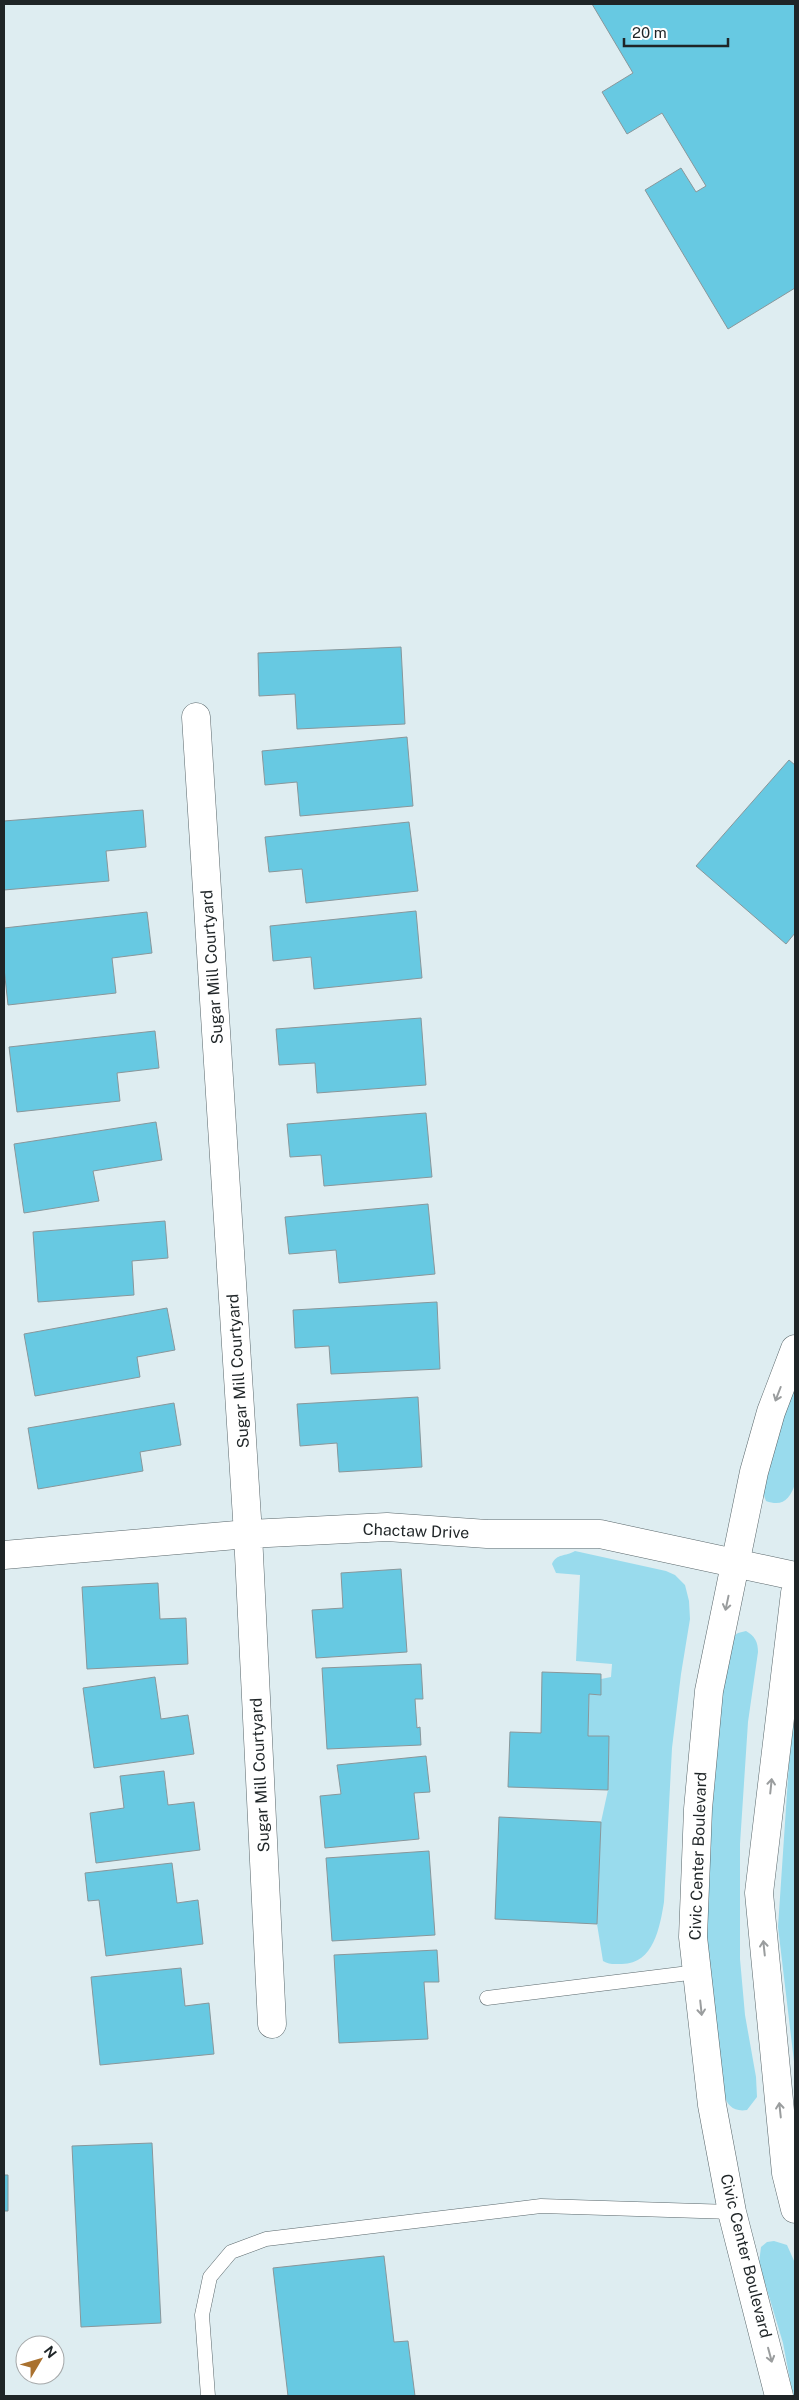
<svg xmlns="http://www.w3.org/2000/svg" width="799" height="2400" font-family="'Public Sans',sans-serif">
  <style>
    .green { fill: #99dbed }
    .building { fill: #67c9e2; stroke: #89979b }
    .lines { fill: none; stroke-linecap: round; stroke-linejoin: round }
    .service-casing { stroke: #5a676b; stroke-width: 15 }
    .minor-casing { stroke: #5a676b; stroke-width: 29 }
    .tertiary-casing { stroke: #5a676b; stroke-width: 29 }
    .service { stroke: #fff; stroke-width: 14 }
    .minor { stroke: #fff; stroke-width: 28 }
    .tertiary { stroke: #fff; stroke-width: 28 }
    .oneway { stroke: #9a9d9e }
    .labels { text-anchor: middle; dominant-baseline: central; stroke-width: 4; stroke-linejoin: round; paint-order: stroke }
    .street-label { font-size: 16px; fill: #1f2527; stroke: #fff }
  </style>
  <rect width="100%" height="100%" fill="#deedf1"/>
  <path class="green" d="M795 1377V1484C790 1499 783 1507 766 1501L762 1490Z
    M575 1551 666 1571 675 1575 685 1585 689 1601 690 1619 681 1674 672 1748 664 1902C660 1926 654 1964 622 1964 615 1964 609 1965 603 1961L597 1924 601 1822 608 1790 609 1737 588 1736 589 1694 601 1695V1679L611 1677 612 1664 576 1661 580 1575 556 1573 552 1564C557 1553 565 1557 575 1551Z
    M746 1631C755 1636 758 1642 758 1652L748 1722 740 1844V1959L745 2015 756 2077 757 2097 747 2110C734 2112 727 2106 724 2094L705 1943 709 1831 718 1699 731 1638 738 1633Z
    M795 1674V2070L778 1927Z
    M774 2241 787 2245 795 2263V2396H793L783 2343 759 2263 761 2247 767 2242Z"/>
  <path class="building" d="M592 4H795V288L728 329 645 190 681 168 696 192 706 186 662 113 627 134 602 92 633 73Z
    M401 647 405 724 297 729 295 694 259 696 258 653Z
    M407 737 413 806 300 816 297 782 265 785 262 751Z
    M789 760 795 765V933L786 944 696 866Z
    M143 810 146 847 106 851 109 881 4 890V821Z
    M409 822 418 891 306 903 302 869 269 872 265 837Z
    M416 911 422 978 314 989 311 957 273 961 270 926Z
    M147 912 152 953 112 958 116 993 8 1005 4 968V928Z
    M421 1018 426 1085 317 1093 315 1063 279 1065 276 1029Z
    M155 1031 159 1068 117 1073 120 1101 17 1112 9 1047Z
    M426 1113 432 1177 324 1186 321 1155 290 1157 287 1124Z
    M156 1122 162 1160 93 1171 99 1201 24 1213 14 1144Z
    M428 1204 435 1274 339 1283 336 1250 289 1254 285 1217Z
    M165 1221 168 1258 132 1261 134 1295 38 1302 33 1232Z
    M437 1302 440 1369 331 1374 329 1346 295 1348 293 1310Z
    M167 1308 175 1350 137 1357 140 1377 35 1396 24 1334Z
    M418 1397 422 1467 339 1472 337 1443 300 1446 297 1404Z
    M174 1403 181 1445 140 1452 143 1471 38 1489 28 1428Z
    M401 1569 407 1652 316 1658 312 1610 343 1608 341 1573Z
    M158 1583 160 1619 186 1618 188 1664 87 1669 82 1587Z
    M421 1664 423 1699H415L417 1728 420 1727 421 1745 327 1749 322 1668Z
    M542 1672 601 1674V1695L589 1694 588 1736H609L608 1790 508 1787 510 1732 541 1733Z
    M155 1677 161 1719 188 1715 194 1754 94 1768 83 1688Z
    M426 1756 430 1792 414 1793 419 1839 325 1848 320 1796 341 1794 337 1765Z
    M164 1771 168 1805 194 1802 200 1850 96 1863 90 1813 124 1808 120 1776Z
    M499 1817 601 1822 597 1924 495 1919Z
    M429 1851 435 1935 332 1941 326 1858Z
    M172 1863 177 1903 198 1900 203 1944 106 1956 99 1900 88 1901 85 1873Z
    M437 1950 439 1982H424L428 2039 339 2043 334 1955Z
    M181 1968 185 2006 209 2003 214 2054 100 2065 91 1977Z
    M152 2143 161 2323 81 2327 72 2146Z
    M4 2175H8V2211H4Z
    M384 2256 394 2342 408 2341 415 2396H288L273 2268Z"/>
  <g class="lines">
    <g class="service-casing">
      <path id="service" d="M487 1998 697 1972
        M208 2396 202 2315 210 2277 231 2252 266 2239 541 2206 732 2212"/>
    </g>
    <g class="minor-casing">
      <path id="minor" d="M196 717 248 1534 272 2024
        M4 1555 248 1534 387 1527 487 1534H600L795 1576"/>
    </g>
    <g class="tertiary-casing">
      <path id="tertiary" d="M795 1593 759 1893 786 2173 795 2209
        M779 2396 732 2212 712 2105 693 1937 698 1809 709 1691 754 1472 771 1412 795 1349"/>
    </g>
    <use href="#service" class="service"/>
    <use href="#minor" class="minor"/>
    <use href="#tertiary" class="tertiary"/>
  </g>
  <defs><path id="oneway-shaft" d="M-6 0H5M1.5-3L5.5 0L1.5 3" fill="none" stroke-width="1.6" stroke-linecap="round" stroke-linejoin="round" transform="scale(1.25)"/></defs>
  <g class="oneway">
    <use href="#oneway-shaft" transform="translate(778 1394) rotate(111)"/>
    <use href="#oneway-shaft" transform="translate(727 1603) rotate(102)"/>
    <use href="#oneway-shaft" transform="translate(771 1786) rotate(-84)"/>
    <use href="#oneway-shaft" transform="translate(764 1948) rotate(-96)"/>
    <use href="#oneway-shaft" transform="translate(701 2008) rotate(84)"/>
    <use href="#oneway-shaft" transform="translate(780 2110) rotate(-96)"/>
    <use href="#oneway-shaft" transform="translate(770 2355) rotate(75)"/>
  </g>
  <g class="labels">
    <g class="street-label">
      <text transform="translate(212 967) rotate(-94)">Sugar Mill Courtyard</text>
      <text transform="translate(238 1371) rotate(-94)">Sugar Mill Courtyard</text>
      <text transform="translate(416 1531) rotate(2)">Chactaw Drive</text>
      <text transform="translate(260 1775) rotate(-93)">Sugar Mill Courtyard</text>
      <text transform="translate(698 1856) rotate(-88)">Civic Center Boulevard</text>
      <text transform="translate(746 2256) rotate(76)">Civic Center Boulevard</text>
    </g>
  </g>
  <rect width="799" height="2400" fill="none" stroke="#1f2527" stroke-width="10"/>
  <g transform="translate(40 2360) rotate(52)"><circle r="24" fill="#ffffff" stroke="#a5a8a9"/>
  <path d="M0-4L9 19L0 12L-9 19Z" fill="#a9712f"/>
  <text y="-8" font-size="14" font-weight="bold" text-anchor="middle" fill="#1f2527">N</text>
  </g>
  <path d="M624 38v8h104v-8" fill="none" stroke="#1f2527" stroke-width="2.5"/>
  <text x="632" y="38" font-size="15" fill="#1f2527" stroke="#ffffff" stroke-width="4" paint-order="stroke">20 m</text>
</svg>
